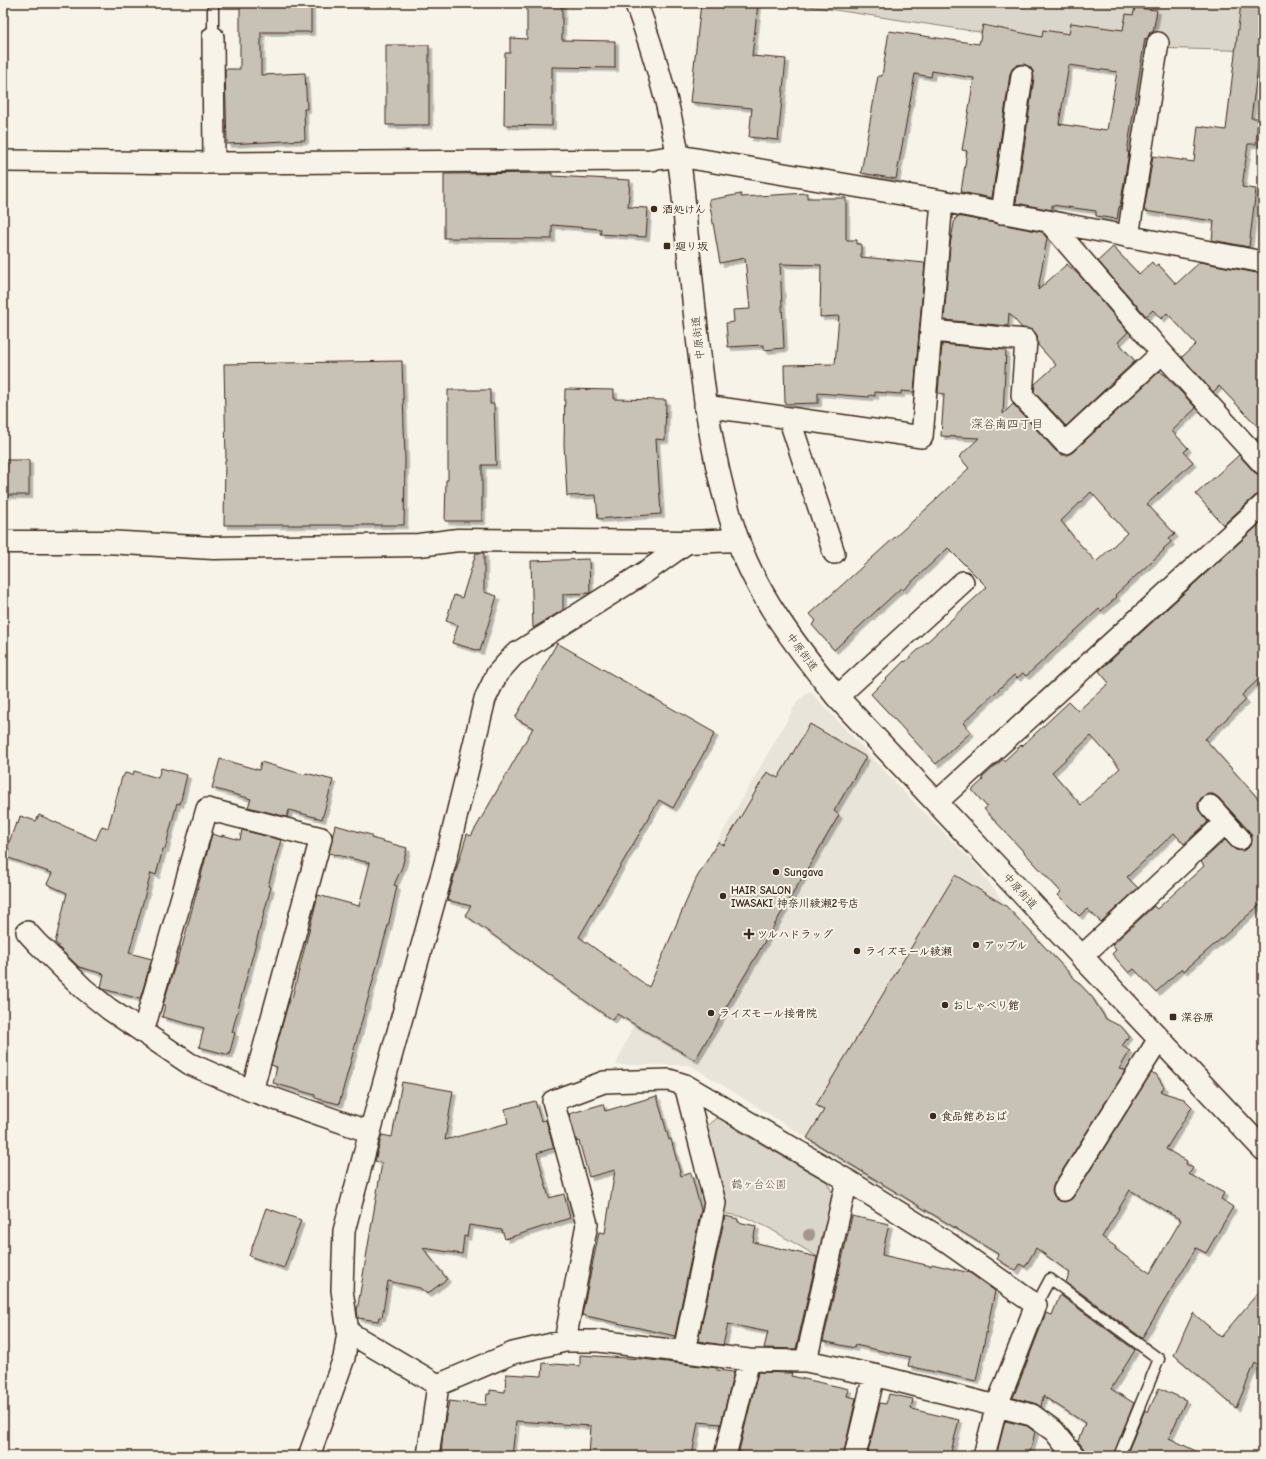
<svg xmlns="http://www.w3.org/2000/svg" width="1266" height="1459" font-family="'Comic Neue','Klee One',sans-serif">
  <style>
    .built { fill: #e9e4d9 }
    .green { fill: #dbd6cb; stroke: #8b8074 }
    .building { fill: #c8c1b6; stroke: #3b2a1e; fill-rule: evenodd; filter: url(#shadow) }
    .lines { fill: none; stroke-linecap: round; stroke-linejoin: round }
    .service-casing { stroke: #3b2a1e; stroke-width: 13 }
    .minor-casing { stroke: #3b2a1e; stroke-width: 24 }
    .tertiary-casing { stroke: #3b2a1e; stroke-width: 25 }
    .primary-casing { stroke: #3b2a1e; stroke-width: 25 }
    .service { stroke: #f7f3e8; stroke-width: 10 }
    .minor { stroke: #f7f3e8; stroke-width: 21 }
    .tertiary { stroke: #f7f3e8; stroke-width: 22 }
    .primary { stroke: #f7f3e8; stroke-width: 22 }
    .tree { fill: #a1978c }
    .poi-dot { fill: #3b2a1e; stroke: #f7f3e8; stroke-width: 1.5 }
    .labels { text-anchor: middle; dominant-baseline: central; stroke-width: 4; stroke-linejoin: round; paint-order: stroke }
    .poi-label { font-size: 11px; font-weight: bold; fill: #3b2a1e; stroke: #f7f3e8; text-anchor: start }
    .street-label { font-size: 11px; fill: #3b2a1e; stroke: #f7f3e8 }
    .park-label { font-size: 11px; fill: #5b4c41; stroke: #f7f3e8 }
    .neighbourhood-label { font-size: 12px; fill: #3b2a1e; stroke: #f7f3e8 }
  </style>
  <defs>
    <filter id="shadow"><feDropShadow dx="3.5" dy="3.5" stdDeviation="0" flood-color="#0004"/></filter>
  </defs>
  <rect width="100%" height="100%" fill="#f7f3e8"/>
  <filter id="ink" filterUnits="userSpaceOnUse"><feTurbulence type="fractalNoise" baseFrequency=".025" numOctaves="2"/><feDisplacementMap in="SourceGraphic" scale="8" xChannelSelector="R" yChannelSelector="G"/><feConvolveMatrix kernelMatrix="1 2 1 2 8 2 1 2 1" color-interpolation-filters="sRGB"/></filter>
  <g filter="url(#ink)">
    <path class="built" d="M810 691 904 792 976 865 1006 906 1092 997 954 1227 799 1133 690 1065H616L696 879 798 701Z"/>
    <path class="green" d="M800 3H1263V51L1071 46 802 5Z
      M719 1117 737 1130 827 1182 834 1196 833 1203 822 1235 818 1257 767 1227 745 1217 721 1213V1188L707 1126Z"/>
    <path class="building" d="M240 3H311V32H261V75L305 73 307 109H304L305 140 227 144 225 69H240Z
      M527 3H562V40L615 41V68L552 67V126L504 125 505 53H510V38L527 39Z
      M701 3H758L752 56 786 59 778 140 749 137 752 108 690 102Z
      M1241 3H1262L1258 31H1260L1259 37H1262L1251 118H1258L1256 144H1248L1242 187 1256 189 1249 247 1212 240 1214 221 1144 211 1153 156 1194 162 1198 126 1226 130Z
      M1135 8 1157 10 1153 32H1150L1147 39 1145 38 1127 152H1129L1120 207H1119L1117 219 1096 216V211L1052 205V210L1016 203 1034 78 1033 71 1030 67 1024 64 1017 65 1012 69 1010 74 992 198 961 192 967 151 962 150 974 78 932 71 931 77 915 74 896 179 861 173 878 76H882L889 31 979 44 983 25 1042 37 1043 30 1069 34 1071 23 1123 30 1126 14 1133 15ZM1069 65 1117 72 1107 130 1100 129V130L1059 124Z
      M386 45H429V125H386Z
      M552 173V176L630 180 628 207 648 208 646 237 600 234 601 229 552 225V239L444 238V174Z
      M807 193V198H846V240H857V244H861V257L925 263 914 392 901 391V394L875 392V396L870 395 869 397 818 393V403L785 404 784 365 835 364 839 316 820 317 821 265 780 264 784 348 764 350V345L728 347 726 323 734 322 733 310 750 309 745 258 720 263 709 200 741 194V197Z
      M957 216 1042 232 1047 238 1038 290 1067 264 1081 277 1128 332 1118 342 1135 361 1066 426 1034 392 1035 384 1056 365 1038 345 1037 335 1033 330 1022 328 1009 313 1008 326 944 320 950 245 955 218H957Z
      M1113 247 1139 274 1152 262 1155 266 1158 264 1176 284 1200 262 1262 274 1263 275V432L1219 386 1213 392 1182 357 1196 344 1167 313 1161 319 1153 310 1146 316 1098 261Z
      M942 344 1006 350 1003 414 1013 404 1056 451 1062 455H1068L1073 452 1160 371 1163 374H1164L1196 408 1172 431 1188 448 1184 452 1193 462 1147 504 1175 534 1169 539 1171 542 1163 549 1164 550 1115 595 1117 597 1101 611 1099 609 1026 676 1023 673 1017 678 1014 675 963 723 971 732 936 764 871 694 904 661 905 662 987 587 948 548 903 590 901 588 834 650 812 625 816 621 810 614 936 500V499L969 468 959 457 979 438 941 436 944 394 938 393ZM1091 492 1127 533 1096 562 1076 540 1061 521Z
      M402 361 405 460 404 525H224L225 460H226L224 364Z
      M565 389 614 390V399L666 400 665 440 656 439 661 514 598 519 596 495 567 496 564 444Z
      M448 390H490V404H494L496 465H482V521H445L446 480H448Z
      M1263 433V446L1256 439Z
      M1239 455 1254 472 1259 475 1263 476V493L1255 496 1223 525 1196 494Z
      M4 460H29V495H4Z
      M1263 521V675L1242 695 1246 700 1205 739 1263 804V902L1184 971 1182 968 1156 992 1134 969 1129 973 1112 954 1116 950 1112 945 1154 906 1157 909 1204 866 1201 862 1225 840 1236 850 1242 851 1248 848 1252 842V836L1249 831 1219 798 1213 794H1208L1202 797 1198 803V809L1208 822 1184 844 1174 833 1127 877 1138 888 1101 922 1087 909 1079 916 1058 895 1061 892 984 809 987 807 972 790 983 780 982 778 1003 759 1004 761 1021 745 1022 746 1069 702 1078 711 1109 683 1099 671ZM1091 736 1120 768 1081 805 1052 772Z
      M476 553H484V592L497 596 480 651 452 643 458 625 446 621 454 595 462 598Z
      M589 559 590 593 563 594V610L533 628 531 561Z
      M557 643 715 733 673 808 659 800 579 937 649 987 696 879 718 842 724 845 767 772 778 778 810 724 866 757 834 811 839 815 695 1060 617 1014 612 1020 465 915 471 906 447 900 467 834 471 836 533 728 515 718Z
      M220 759 259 770 261 762 305 775 306 773 333 780 322 819 289 810 287 817 248 807 251 799 212 788Z
      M161 768 187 775 180 804 177 803 165 849H163L156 875 151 873 129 953 152 959 140 999 103 989 101 987 104 974 79 967 58 947V945L55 943 67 893 47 884 52 873 6 857 9 849 7 848 16 823 18 824 20 816 36 821 39 815 96 840 102 826 108 828 122 777H123L125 773 133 775 134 771 158 778Z
      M335 825 371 835V838L407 848 402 867 394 885 397 886 389 922 339 1104 315 1098V1095L273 1083 277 1067 271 1065 290 997 292 998 318 895 359 906 370 863 329 853Z
      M242 830 281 840 268 886 271 887 232 1032 235 1033 229 1055 199 1047 204 1028 162 1017 165 1005H163L175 965H176L181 946 182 947 212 834 222 837V835L240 840Z
      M955 875 1006 906 1092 997 1106 1019 1122 1027 1129 1036 1122 1046 1130 1051 1119 1069 1126 1070 1054 1184 1052 1190 1054 1196 1058 1200 1064 1202 1070 1200 1074 1196 1151 1073 1156 1074 1164 1087 1161 1092 1184 1099 1192 1107 1166 1149 1187 1161 1186 1164 1193 1168 1189 1174 1224 1193 1221 1199 1233 1207 1206 1253 1196 1248 1142 1338 1066 1282 1070 1273 1036 1248 1025 1267 1020 1264 1016 1271 997 1259 998 1254 807 1138 824 1110 816 1105ZM1130 1190 1181 1220 1150 1273 1115 1249 1116 1247 1102 1237Z
      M402 1082 453 1091 445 1140 508 1123 505 1109 535 1101 541 1121 546 1120 554 1148 537 1153 549 1198 564 1194 570 1218 505 1239 502 1230 469 1225 467 1237 464 1236 462 1254 423 1248 447 1279 427 1294 420 1288 388 1281 382 1317H379L378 1321 358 1318 357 1311 382 1163 375 1161 376 1157 382 1135 392 1137Z
      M657 1096 669 1140 671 1139 681 1176 691 1173 701 1210 675 1336 582 1315 599 1232 605 1233 615 1170 589 1177 579 1141 577 1142 569 1114 603 1104 605 1111Z
      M266 1208 301 1220 284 1268 249 1256Z
      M725 1216 738 1219V1222L756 1226 753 1242 817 1257 796 1349 764 1348 768 1332 728 1324 723 1345 698 1341Z
      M852 1216 889 1224 882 1255 931 1266 932 1264 970 1273 995 1291 976 1381 908 1366 910 1357 855 1345 854 1348 823 1341Z
      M1263 1287V1369L1255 1363 1236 1408 1174 1355 1193 1313 1221 1337Z
      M1060 1295 1135 1350 1111 1389 1134 1403 1113 1456H1086L1084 1449 1078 1441 1085 1423 1043 1396 1041 1407 1035 1403 1013 1398 1046 1313 1052 1315Z
      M580 1355 642 1359 717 1368V1370L734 1372 721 1424 698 1422 692 1456H589L591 1426 516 1421 512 1456 472 1453V1456H441L443 1432 449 1401 486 1405 487 1394H490V1390L505 1392 506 1374 542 1376 543 1363 580 1366Z
      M758 1372 792 1373 791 1376 849 1389 847 1396 856 1398 843 1456H741V1452L739 1451Z
      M1159 1388 1186 1400 1169 1438 1206 1456H1126L1145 1410 1148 1412Z
      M889 1394 913 1399 911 1409 959 1420 950 1456H867L880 1403 886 1404Z
      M1005 1421 1027 1426 1035 1432 1029 1456H996Z"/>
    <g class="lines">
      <g class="service-casing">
        <path id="service" d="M213 3V37
          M1036 1305 1050 1279 1159 1359 1119 1456"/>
      </g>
      <g class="minor-casing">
        <path id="minor" d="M213 37 214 163
          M3 161 214 163 650 160 679 156 942 201 1263 262
          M1002 213 1022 76
          M1049 222 1162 353 1263 464
          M1128 237 1158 43
          M932 331 1026 340 1022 396 1065 443 1162 353
          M705 406 922 437 942 201
          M789 418 834 553
          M837 697 963 582
          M937 802 1263 505
          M1210 806 1240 839
          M27 932 37 943 84 989 109 1009 190 1064 252 1091 370 1132
          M1081 957 1225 823
          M143 1032 207 809 321 838 252 1091
          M1064 1190 1159 1039
          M348 1332 438 1385
          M565 1341 587 1224 553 1101 604 1082 669 1080 685 1085 847 1180 945 1241 1036 1305 997 1405 984 1456
          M684 1351 715 1203 685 1085
          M806 1361 847 1180
          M438 1385 513 1353 565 1341H599L749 1360 806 1361 874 1375 1032 1415 1054 1431 1074 1456
          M309 1456 344 1358 348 1332 342 1290 344 1231 370 1132 445 863 485 699 497 674 514 655 647 571 688 542
          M428 1456 438 1385
          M725 1456 749 1360
          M855 1456 874 1375"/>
      </g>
      <g class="tertiary-casing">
        <path id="tertiary" d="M3 542H106L213 548 419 545 458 540 688 542 738 540"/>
      </g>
      <g class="primary-casing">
        <path id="primary" d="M636 3C654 52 669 104 678 156 683 180 684 205 686 229 698 333 703 439 737 538 758 598 798 648 837 697L1263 1149"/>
      </g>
      <use href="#service" class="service"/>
      <use href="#minor" class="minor"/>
      <use href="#tertiary" class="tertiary"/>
      <use href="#primary" class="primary"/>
    </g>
    <circle class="tree" cx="809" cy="1235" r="6"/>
  </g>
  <g class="poi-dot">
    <circle cx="654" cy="209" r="4"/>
    <rect x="663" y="242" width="8" height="8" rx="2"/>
    <circle cx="776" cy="872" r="4"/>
    <circle cx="723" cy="896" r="4"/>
    <path d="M747 928h4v4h4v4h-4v4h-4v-4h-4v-4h4z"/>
    <circle cx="976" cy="945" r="4"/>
    <circle cx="857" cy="951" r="4"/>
    <circle cx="945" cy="1005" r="4"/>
    <circle cx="711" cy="1013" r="4"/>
    <rect x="1169" y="1013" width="8" height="8" rx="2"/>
    <circle cx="933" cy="1116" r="4"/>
  </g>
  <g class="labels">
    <g class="poi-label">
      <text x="662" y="209">酒処けん</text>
      <text x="675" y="246">廻り坂</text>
      <text x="784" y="872">Sungava</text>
      <text x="731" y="890">HAIR SALON<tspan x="731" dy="13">IWASAKI 神奈川綾瀬2号店</tspan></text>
      <text x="757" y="934">ツルハドラッグ</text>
      <text x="984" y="945">アップル</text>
      <text x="865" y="951">ライズモール綾瀬</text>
      <text x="953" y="1005">おしゃべり館</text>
      <text x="719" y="1013">ライズモール接骨院</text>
      <text x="1181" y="1017">深谷原</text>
      <text x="941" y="1116">食品館あおば</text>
    </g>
    <g class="street-label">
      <text transform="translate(698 338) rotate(-96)">中原街道</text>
      <text transform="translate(802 652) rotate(53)">中原街道</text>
      <text transform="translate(1020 891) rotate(47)">中原街道</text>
    </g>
    <g class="park-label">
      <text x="759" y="1184">鶴ヶ台公園</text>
    </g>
    <g class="neighbourhood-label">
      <text x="1007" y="424">深谷南四丁目</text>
    </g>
  </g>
  <rect width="1266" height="1459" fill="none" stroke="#f7f3e8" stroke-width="16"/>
  <rect x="8" y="8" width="1250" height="1443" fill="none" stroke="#3b2a1e" stroke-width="1.5" filter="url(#ink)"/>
</svg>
